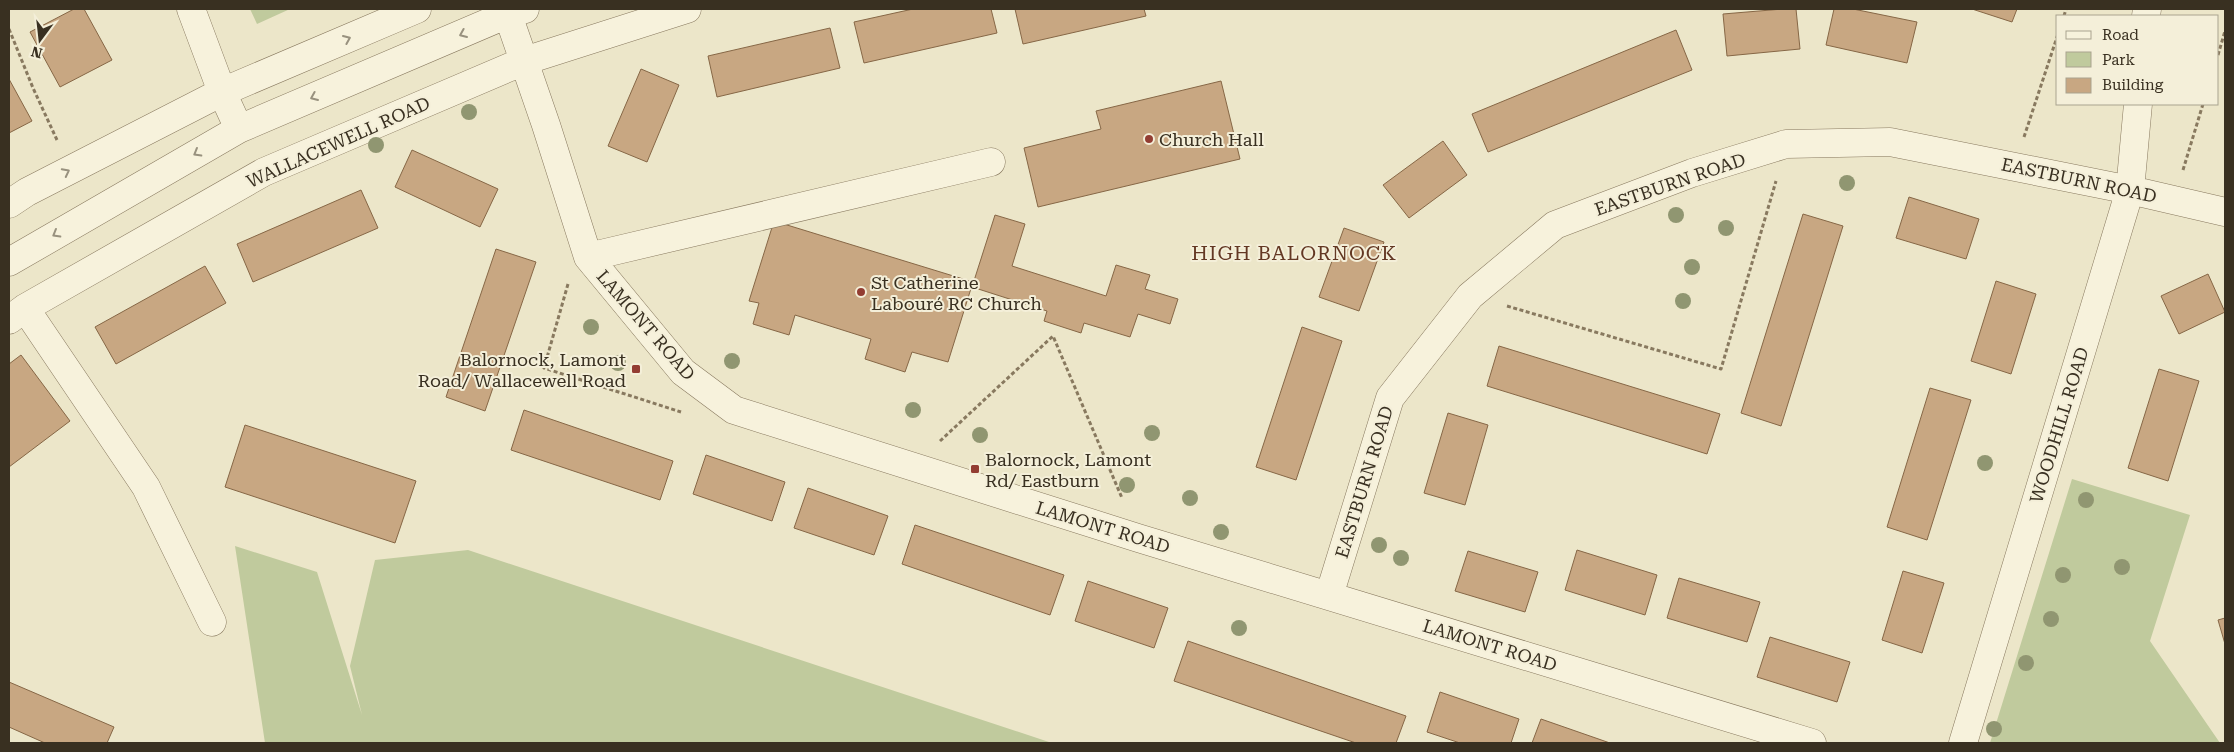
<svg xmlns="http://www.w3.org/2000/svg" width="2234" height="752" font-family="'Roboto Serif',serif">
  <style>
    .green { fill: #c0ca9d }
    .building { fill: #c8a782; stroke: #866746 }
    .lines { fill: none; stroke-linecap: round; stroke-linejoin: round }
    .minor-casing { stroke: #88795f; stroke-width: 29 }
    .path { stroke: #88795f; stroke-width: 3; stroke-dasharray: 4 2.5; stroke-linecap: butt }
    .minor { stroke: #f7f2dc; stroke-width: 28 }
    .tree { fill: #909671 }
    .oneway { stroke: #98917e }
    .poi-dot { fill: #933d32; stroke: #f4efd9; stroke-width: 2 }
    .labels { text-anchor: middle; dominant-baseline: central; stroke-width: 4; stroke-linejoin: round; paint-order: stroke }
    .poi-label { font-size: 18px; fill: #393021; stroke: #f4efd9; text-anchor: start }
    .street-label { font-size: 18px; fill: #393021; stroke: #f4efd9 }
    .quarter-label { font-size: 20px; letter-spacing: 1px; fill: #633823; stroke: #f4efd9 }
  </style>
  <rect width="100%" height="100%" fill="#ece6c9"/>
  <path class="green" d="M250 9H290L257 24Z
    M2072 479 2190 515 2150 641 2220 743H1990Z
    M235 546 317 572 362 715 350 666 375 560 468 550 1052 743H265Z"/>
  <path class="building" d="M74 9H84L112 60 60 87 30 32Z
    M913 9H991L997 33 864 63 854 22Z
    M1015 9H1144L1146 16 1023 44Z
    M1783 9H1796L1800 49 1727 56 1723 14Z
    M1834 9H1853L1917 22 1907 63 1826 45Z
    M1972 9H2017L2012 22Z
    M830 28 840 68 717 97 708 56Z
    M1676 30 1692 70 1488 152 1472 114Z
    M641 69 679 85 647 162 608 146Z
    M9 79 32 121 9 133Z
    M1221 81 1240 159 1038 207 1024 148 1101 129 1096 111Z
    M1443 141 1467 175 1409 218 1383 185Z
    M412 150 498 189 480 227 395 187Z
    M361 190 378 228 253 282 237 244Z
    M1909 197 1979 219 1966 259 1896 238Z
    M1803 214 1843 226 1781 426 1741 413Z
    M995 215 1025 224 1012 266 1106 296 1116 265 1150 275 1145 289 1178 299 1170 324 1138 314 1130 337 1084 323 1081 333 1044 321 1047 311 972 287Z
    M774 221 973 282 948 362 912 352 905 372 865 359 871 339 795 315 789 335 753 324 759 303 749 301Z
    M1344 228 1384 242 1359 311 1319 297Z
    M496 249 536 262 485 411 446 397Z
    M205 266 226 303 116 364 95 327Z
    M2208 274 2225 312 2179 334 2161 296Z
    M1996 281 2036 294 2011 374 1971 361Z
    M1302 327 1342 341 1296 480 1256 467Z
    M1499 346 1720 414 1707 454 1487 386Z
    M21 355 70 421 9 467V364Z
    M2159 369 2199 381 2168 481 2128 468Z
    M1930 388 1971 400 1927 540 1887 527Z
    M524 410 673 461 660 500 511 450Z
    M1448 413 1488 425 1465 505 1424 493Z
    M245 425 416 481 395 543 225 487Z
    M706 455 785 482 772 521 693 494Z
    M808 488 888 516 874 555 794 528Z
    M915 525 1064 575 1050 615 902 564Z
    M1577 550 1657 575 1645 615 1565 590Z
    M1468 551 1538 572 1525 612 1455 591Z
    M1903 571 1944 583 1922 653 1882 640Z
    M1679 578 1760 602 1747 642 1667 618Z
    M1088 581 1168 608 1154 648 1075 621Z
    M2225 618V644L2218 620Z
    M1770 637 1850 662 1837 702 1757 677Z
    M1188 641 1406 716 1396 743H1356L1174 681Z
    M9 682 114 727 107 743H45L9 727Z
    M1440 692 1519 719 1511 743H1460L1427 732Z
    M1541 719 1610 743H1532Z"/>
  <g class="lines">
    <g class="minor-casing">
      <path id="minor" d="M191 9 222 92 239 129
        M506 9 546 125 588 257 683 372 734 410 1138 538 1812 743
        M2146 16 2147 9
        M9 204 27 192 222 92 417 9
        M588 257 991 162
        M9 262 239 129 508 14 525 9
        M25 308 146 487 212 622
        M9 320 25 308 264 172 524 61 687 9
        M1329 596 1390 398 1470 296 1555 225 1692 173 1786 144 1890 142 2130 190 2225 212
        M1963 743 2130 190 2138 104"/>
    </g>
    <path class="path" d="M2064 16 2066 9
      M9 29 33 88 57 140
      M2218 55 2225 31
      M2024 137 2058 34
      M2183 170 2203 104
      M568 284 544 368 681 412
      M1507 306 1721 369 1776 181
      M940 441 1053 336 1122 498"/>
    <use href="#minor" class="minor"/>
  </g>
  <g class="tree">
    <circle cx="469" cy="112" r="8"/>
    <circle cx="376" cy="145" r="8"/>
    <circle cx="1847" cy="183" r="8"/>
    <circle cx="1676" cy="215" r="8"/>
    <circle cx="1726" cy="228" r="8"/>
    <circle cx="1692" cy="267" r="8"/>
    <circle cx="1683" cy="301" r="8"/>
    <circle cx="591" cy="327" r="8"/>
    <circle cx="732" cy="361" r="8"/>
    <circle cx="618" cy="363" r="8"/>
    <circle cx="913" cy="410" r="8"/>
    <circle cx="1152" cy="433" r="8"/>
    <circle cx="980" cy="435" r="8"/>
    <circle cx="1985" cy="463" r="8"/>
    <circle cx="1127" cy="485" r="8"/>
    <circle cx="1190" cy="498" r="8"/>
    <circle cx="2086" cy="500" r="8"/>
    <circle cx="1221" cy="532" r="8"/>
    <circle cx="1379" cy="545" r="8"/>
    <circle cx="1401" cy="558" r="8"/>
    <circle cx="2122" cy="567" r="8"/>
    <circle cx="2063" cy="575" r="8"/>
    <circle cx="2051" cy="619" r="8"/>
    <circle cx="1239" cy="628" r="8"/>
    <circle cx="2026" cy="663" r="8"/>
    <circle cx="1994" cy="729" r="8"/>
  </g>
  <defs><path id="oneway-chevron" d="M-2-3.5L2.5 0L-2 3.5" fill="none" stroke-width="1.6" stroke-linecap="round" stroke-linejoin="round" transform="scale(1.25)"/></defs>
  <g class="oneway">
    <use href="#oneway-chevron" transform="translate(463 34) rotate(157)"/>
    <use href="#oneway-chevron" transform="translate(347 39) rotate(-23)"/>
    <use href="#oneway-chevron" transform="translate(314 97) rotate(157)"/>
    <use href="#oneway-chevron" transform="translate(197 153) rotate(150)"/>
    <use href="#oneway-chevron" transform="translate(66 172) rotate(-27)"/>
    <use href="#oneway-chevron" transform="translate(56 234) rotate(150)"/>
  </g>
  <g class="poi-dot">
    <circle cx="1149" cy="139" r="5"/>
    <circle cx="861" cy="292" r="5"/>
    <rect x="631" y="364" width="10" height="10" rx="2.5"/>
    <rect x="970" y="464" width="10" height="10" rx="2.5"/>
  </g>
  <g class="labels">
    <g class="poi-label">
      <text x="1159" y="139">Church Hall</text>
      <text x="871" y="282">St Catherine<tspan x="871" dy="21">Labouré RC Church</tspan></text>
      <text x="626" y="359" text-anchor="end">Balornock, Lamont<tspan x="626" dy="21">Road/ Wallacewell Road</tspan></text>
      <text x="985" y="459">Balornock, Lamont<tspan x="985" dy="21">Rd/ Eastburn</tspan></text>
    </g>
    <g class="street-label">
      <text transform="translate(338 142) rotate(-24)">WALLACEWELL ROAD</text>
      <text transform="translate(2079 180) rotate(12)">EASTBURN ROAD</text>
      <text transform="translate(1670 184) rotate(-19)">EASTBURN ROAD</text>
      <text transform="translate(646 325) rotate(49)">LAMONT ROAD</text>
      <text transform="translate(2059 425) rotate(-73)">WOODHILL ROAD</text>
      <text transform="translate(1364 482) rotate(-73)">EASTBURN ROAD</text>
      <text transform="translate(1103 527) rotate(17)">LAMONT ROAD</text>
      <text transform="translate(1490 645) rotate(17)">LAMONT ROAD</text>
    </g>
    <g class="quarter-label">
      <text x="1294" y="253">HIGH BALORNOCK</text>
    </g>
  </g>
  <rect width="2234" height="752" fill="none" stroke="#393021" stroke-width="20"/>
  <rect x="2056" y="15" width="162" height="90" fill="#f4efd9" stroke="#a9a38f"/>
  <rect x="2066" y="31" width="25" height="8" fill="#f7f2dc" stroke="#a9a38f"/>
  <text x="2102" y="40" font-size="15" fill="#393021">Road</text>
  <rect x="2066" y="52" width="25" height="15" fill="#c0ca9d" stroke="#a9a38f"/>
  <text x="2102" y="65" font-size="15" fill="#393021">Park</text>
  <rect x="2066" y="78" width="25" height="15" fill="#c8a782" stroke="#a9a38f"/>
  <text x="2102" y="90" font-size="15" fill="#393021">Building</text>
  <g transform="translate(40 40) rotate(195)" stroke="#f4efd9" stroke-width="4" paint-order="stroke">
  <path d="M0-4L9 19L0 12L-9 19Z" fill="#393021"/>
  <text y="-8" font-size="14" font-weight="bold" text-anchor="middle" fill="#393021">N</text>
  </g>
</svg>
